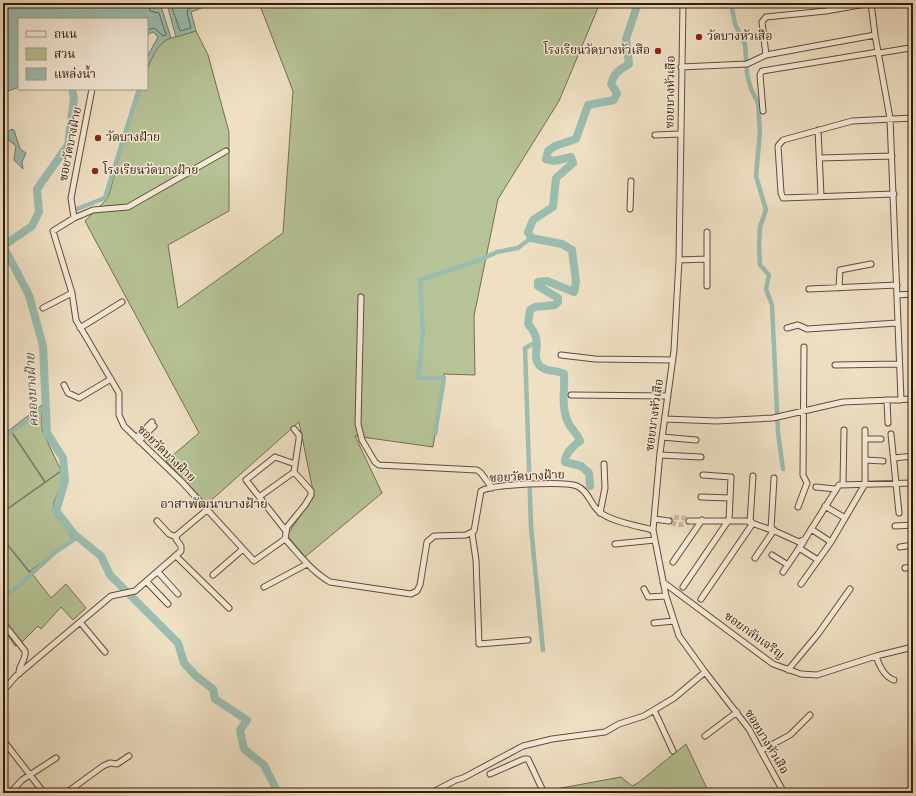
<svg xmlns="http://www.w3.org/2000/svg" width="916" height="796" font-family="'Sorts Mill Goudy','Noto Serif Thai',serif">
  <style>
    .green { fill: #b6c396; stroke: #746f50 }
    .water { fill: #9abdb0; stroke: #717c6e }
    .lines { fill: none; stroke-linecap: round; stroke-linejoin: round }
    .shore { stroke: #666c5e; stroke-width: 1 }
    .stream { stroke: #717c6e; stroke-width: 1.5 }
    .canal { stroke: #9abdb0; stroke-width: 4.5 }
    .river { stroke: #9abdb0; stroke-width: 8 }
    .minor-tunnel { stroke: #c9b99f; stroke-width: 5; stroke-dasharray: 5 2.5; stroke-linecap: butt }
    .minor-casing { stroke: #624c39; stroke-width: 7 }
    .minor { stroke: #f5ebd9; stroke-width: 5 }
    .poi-dot { fill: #8f2418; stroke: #f5ebd9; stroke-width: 1.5 }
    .labels { text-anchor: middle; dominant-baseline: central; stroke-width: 3; stroke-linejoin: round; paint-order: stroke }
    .poi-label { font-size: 12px; fill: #331b0b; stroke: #f5ebd9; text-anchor: start }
    .street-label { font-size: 12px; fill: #331b0b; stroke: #f5ebd9 }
    .water-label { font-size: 13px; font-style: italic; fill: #524c3d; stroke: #f5ebd9 }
    .neighbourhood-label { font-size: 13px; fill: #331b0b; stroke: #f5ebd9 }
  </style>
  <rect width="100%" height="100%" fill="#efe0c4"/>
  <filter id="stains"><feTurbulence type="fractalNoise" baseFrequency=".005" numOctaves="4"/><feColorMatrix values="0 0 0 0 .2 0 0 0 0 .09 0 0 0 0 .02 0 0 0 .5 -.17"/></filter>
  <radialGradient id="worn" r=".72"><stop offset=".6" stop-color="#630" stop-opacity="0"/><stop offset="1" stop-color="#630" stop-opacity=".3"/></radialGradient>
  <path class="green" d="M259 3H600L559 101 498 199 474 316 475 375 444 374 433 447 355 436 382 493 305 557 287 535 314 496 299 422 207 504 166 461 199 433 85 221 106 200 109 195 126 132 141 89H147V70L154 51 164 40 196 31 208 55 229 132V211L168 245 178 308 283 233 293 91Z
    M42 405V430L63 475 61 486 54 502 53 510 73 539 30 571 51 598 66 584 86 608 73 620 61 607 41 629 38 626 22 642 15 646 3 628V435Z
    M686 744 709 793H557L556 789 621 777 632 786 638 783Z"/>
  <path class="water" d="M3 3H151L153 8 159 7 162 9 171 38C157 43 154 56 147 67V57L158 37 153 32 147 35V19H19V87L3 93Z
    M173 3H214L191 12 196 31 176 37 168 8V4Z
    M11 129 14 130 20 149 26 153 22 162 23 169 14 160 16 146 7 139V133Z"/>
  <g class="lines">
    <path class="shore" d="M172 3V8L180 31 191 28 187 13 188 9 203 3
      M147 30 154 28 163 36 166 35 159 13 150 11 148 3"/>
    <path class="stream" d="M11 431 45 482
      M3 512 64 469
      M3 539 31 574"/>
    <path class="canal" d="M731 3 735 24 745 44 747 74 751 89 758 103 760 132 756 176 766 210 760 227 759 245 760 265 769 275 766 289 772 305 778 433 783 469
      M77 209 105 198 139 89
      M537 342 525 348 531 527 543 650
      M435 434 444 378H418L423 332 420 280 480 260 497 252 518 248 531 238
      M3 438 46 406
      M3 596 14 590 54 553 78 537"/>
    <path class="river" d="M72 89 74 98 68 145 37 189 39 212 32 226 3 246 29 295 43 346 47 433 63 458 65 481 56 511 74 534 101 556 110 575 178 643 184 663 196 676 213 689 215 699 247 720 240 730 244 749 264 765 278 793
      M590 486 589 473 581 466 565 462C565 453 573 446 580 441 577 432 570 429 567 420 561 405 565 389 564 374 556 369 547 373 540 366 532 358 539 347 536 338 535 332 532 329 528 324L530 310 535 307 555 305 558 302V298L538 286V282L547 281 574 292 576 282 572 250 562 244 531 238 528 232 533 220 553 207 556 178 573 163 571 157 554 161 546 159 548 151 555 146 576 139 588 105 614 100 617 93 611 84C614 73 619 70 629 64L626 39 638 3"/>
    <path class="minor-tunnel" d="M674 517 685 518 689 521C683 526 676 526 669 521Z"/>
    <g class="minor-casing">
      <path id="minor" d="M683 3 679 260 674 350 660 453 653 530 666 596 679 636 705 672 749 729 784 793
        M871 3 875 35 890 118 901 400
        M879 53 910 48
        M766 55 762 22 766 17 826 11 871 3
        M681 67 747 64 766 55 875 35
        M92 89 71 198 74 218 53 231 72 293 76 320 119 393V415L124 426 182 482 254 561 285 539C299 554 312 572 330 582L411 594 417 591 420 585 427 542 434 536 466 535 474 531 481 491C492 484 565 481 577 486 589 491 591 507 601 513 613 522 638 526 653 530
        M763 111 760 75 762 71 878 52
        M818 130 821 196
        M655 135 680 134
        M820 158 892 156
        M894 194 783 198 781 193 778 146 783 140 852 121 913 118
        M630 209 631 181
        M74 218 93 210 128 207 226 151
        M707 232V286
        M679 260 707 259
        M839 288 840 270 871 264
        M809 289 897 285
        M897 295 913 294
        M361 297 358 424 362 440 375 462 379 465 477 470 481 473 492 488
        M43 308 72 293
        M80 328 122 302
        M787 328 798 325 807 329 897 323
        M561 355 595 359 673 360
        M835 365 899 364
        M64 385 68 393 79 398 111 379
        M571 395 668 396
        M887 400 888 423
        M665 419 717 421 773 418 843 402 913 399
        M891 434 899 513
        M662 437 696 440
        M136 438 152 422
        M865 439H881
        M139 441 154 426
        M660 455 701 457
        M894 458 913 456
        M865 460 883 461
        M703 475 731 477 729 521
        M843 484 844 430
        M816 487 835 489
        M259 497 294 472
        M701 497 730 498
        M825 506 845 518
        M798 507 807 483 803 475 804 347
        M600 513 605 488 604 464
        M654 519 669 521
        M157 521 169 534 176 537
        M689 521H746L777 532 799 542 805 539 839 485 913 483
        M750 522 753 476
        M895 526 913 525
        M771 529 774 478
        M811 529 831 542
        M286 531 246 480 275 457 295 464
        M472 533 476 560 479 644 528 640
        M285 539 287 527 305 505 311 495V491L294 472 299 439V435L294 429
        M615 544 655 540
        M900 547 913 545
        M799 548 818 560
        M772 555 788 565
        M176 556 229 608
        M755 558 774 530
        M673 562 702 520
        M905 568 913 567
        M158 572 178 594
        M783 572 804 541
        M213 575 243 549
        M147 582 168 604
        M663 582 773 664 801 674 817 675 876 656 913 647
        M801 584 831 542 865 484V430
        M264 587 307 564
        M683 587 728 521
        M644 589 648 597 666 596
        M701 599 753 523
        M80 622 105 652
        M3 623 25 651C27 660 18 665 19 674
        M654 623 674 621
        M876 656C879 665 884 677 894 680
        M788 670 818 634 850 589
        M3 691 16 676 111 596 135 591 181 551V546L176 539 177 535 208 509
        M654 710 673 751
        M705 736 737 712
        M3 740 44 793
        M762 750 790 735 810 715
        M490 774 524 759H528L544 793
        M10 793 22 780 56 758
        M66 793 103 766 110 763 117 764 129 756
        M431 793 456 780 463 778 523 746 552 739 605 732 619 724 644 716 674 698 705 672"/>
    </g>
    <use href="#minor" class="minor"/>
  </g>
  <g class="poi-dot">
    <circle cx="699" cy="37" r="4"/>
    <circle cx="658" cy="51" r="4"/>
    <circle cx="98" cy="138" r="4"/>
    <circle cx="95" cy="171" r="4"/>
  </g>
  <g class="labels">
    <g class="poi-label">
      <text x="707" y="37">วัดบางหัวเสือ</text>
      <text x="650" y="51" text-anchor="end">โรงเรียนวัดบางหัวเสือ</text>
      <text x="106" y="138">วัดบางฝ้าย</text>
      <text x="103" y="171">โรงเรียนวัดบางฝ้าย</text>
    </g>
    <g class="street-label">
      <text transform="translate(671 92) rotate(-89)">ซอยบางหัวเสือ</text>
      <text transform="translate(71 144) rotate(-79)">ซอยวัดบางฝ้าย</text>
      <text transform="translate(655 415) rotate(-82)">ซอยบางหัวเสือ</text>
      <text transform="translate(166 454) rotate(44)">ซอยวัดบางฝ้าย</text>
      <text transform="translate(527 477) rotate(-3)">ซอยวัดบางฝ้าย</text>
      <text transform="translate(754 636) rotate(36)">ซอยกลับเจริญ</text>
      <text transform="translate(766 742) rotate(59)">ซอยบางหัวเสือ</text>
    </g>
    <g class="water-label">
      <text transform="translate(33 390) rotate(-93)">คลองบางฝ้าย</text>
    </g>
    <g class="neighbourhood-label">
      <text x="214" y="505">อาสาพัฒนาบางฝ้าย</text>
    </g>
  </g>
  <rect width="916" height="796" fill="none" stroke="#efe0c4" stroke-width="16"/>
  <rect x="4" y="4" width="908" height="788" fill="none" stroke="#331b0b" stroke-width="2"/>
  <rect x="8" y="8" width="900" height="780" fill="none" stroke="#331b0b"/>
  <rect x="18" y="18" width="130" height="72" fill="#f5ebd9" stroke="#a79887"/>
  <rect x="26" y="31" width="20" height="6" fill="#f5ebd9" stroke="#a79887"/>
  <text x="54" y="38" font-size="12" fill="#331b0b">ถนน</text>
  <rect x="26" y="48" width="20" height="12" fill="#b6c396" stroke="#a79887"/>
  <text x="54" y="58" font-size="12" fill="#331b0b">สวน</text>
  <rect x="26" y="68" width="20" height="12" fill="#9abdb0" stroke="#a79887"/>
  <text x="54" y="78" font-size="12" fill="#331b0b">แหล่งน้ำ</text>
  <rect width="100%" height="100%" filter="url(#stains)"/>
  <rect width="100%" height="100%" fill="url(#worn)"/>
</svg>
